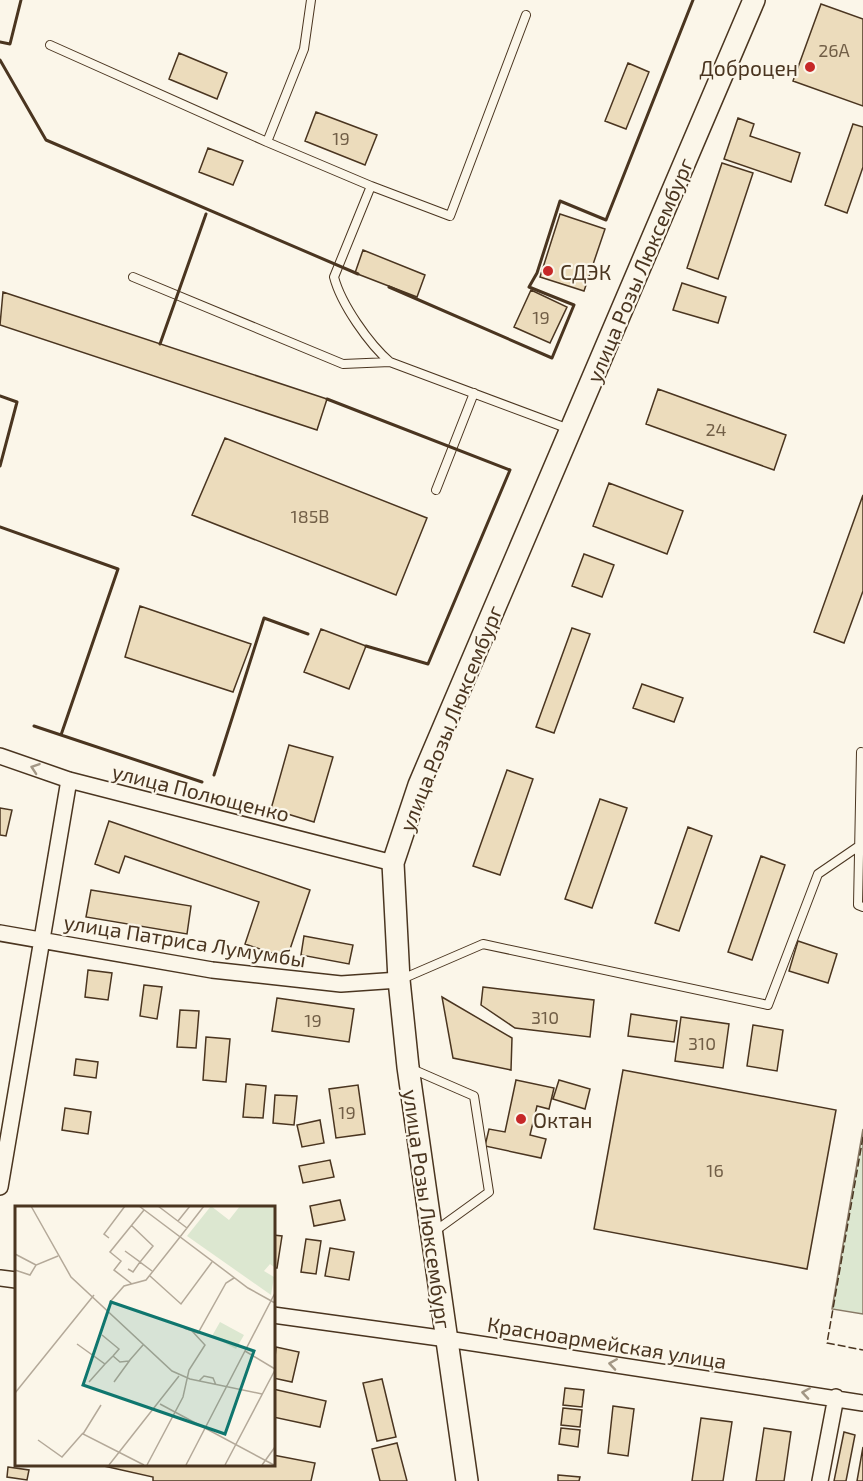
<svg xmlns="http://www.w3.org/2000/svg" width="863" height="1481" font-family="'Exo 2',sans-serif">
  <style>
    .green { fill: #dce7d0; stroke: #887966; stroke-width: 1.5 }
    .building { fill: #ecdcbc; stroke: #4a3520; stroke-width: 1.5 }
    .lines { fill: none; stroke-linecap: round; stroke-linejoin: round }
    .lane-casing { stroke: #4a3520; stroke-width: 10 }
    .street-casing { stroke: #4a3520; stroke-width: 18 }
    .secondary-casing { stroke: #4a3520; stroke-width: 24 }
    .lane { stroke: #fbf6e9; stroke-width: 8 }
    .street { stroke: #fbf6e9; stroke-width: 15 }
    .secondary { stroke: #fbf6e9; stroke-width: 21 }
    .fence { stroke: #4a3520; stroke-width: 1.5; stroke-dasharray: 8 3; stroke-linecap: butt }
    .wall { stroke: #4a3520; stroke-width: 3 }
    .oneway { stroke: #a29684 }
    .poi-dot { fill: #c62828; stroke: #fbf6e9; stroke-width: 2 }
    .labels { text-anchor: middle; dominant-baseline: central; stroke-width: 4.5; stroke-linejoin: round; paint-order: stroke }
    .number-label { font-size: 18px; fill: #725f47 }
    .poi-label { font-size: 21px; fill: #4a3520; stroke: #fbf6e9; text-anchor: start }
    .street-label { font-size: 21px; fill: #4a3520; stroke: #fbf6e9 }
    .inset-road { fill: none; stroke: #b4a999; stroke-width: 1.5 }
    .view { fill: #0f766e; fill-opacity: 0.15; stroke: #0f766e; stroke-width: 3 }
    .inset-edge { fill: none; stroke: #4a3520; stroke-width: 3 }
  </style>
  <rect width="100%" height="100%" fill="#fbf6e9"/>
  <path class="green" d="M863 1129V1314L832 1309Z"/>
  <path class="building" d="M821 4 863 19V106L793 81Z
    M179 53 227 73 217 99 169 79Z
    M628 63 649 72 626 129 605 121Z
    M316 112 377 135 365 165 305 141Z
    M738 118 754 124 750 136 800 153 791 182 724 159Z
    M853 124 863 127V167L847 213 825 205Z
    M208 148 243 161 233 185 199 172Z
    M722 163 753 173 718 279 687 268Z
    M560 214 605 229 584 291 540 277Z
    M363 250 425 275 417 297 355 273Z
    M682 283 726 297 718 323 673 310Z
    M531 290 567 307 550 343 514 327Z
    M3 292 327 399 317 430 0 325Z
    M658 389 786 435 774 470 646 424Z
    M225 438 427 518 396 595 192 515Z
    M609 483 683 511 667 554 593 526Z
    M863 495V591L844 643 814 632Z
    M584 554 614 565 602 597 572 586Z
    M140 606 251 644 233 692 125 657Z
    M572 628 590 634 554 733 536 727Z
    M321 629 366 646 349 689 304 672Z
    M642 684 683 698 674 722 633 708Z
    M289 745 333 757 314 822 271 809Z
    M507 770 533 779 500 875 473 866Z
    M600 799 627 808 592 908 565 899Z
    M0 808 12 810 6 836 0 835Z
    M109 821 310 890 287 958 245 944 259 902 125 856 119 873 95 864Z
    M688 827 712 836 679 931 655 923Z
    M761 856 785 865 752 960 728 952Z
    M91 890 191 906 187 934 86 917Z
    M304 936 353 945 349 964 301 955Z
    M798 941 837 954 828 983 789 971Z
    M88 970 112 973 108 1000 85 997Z
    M144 985 162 987 157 1019 140 1016Z
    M483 987 594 1000 590 1037 515 1028 481 1005Z
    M442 997 512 1038 511 1070 453 1058Z
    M277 998 354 1009 349 1042 272 1031Z
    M180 1010 199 1011 196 1048 177 1047Z
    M631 1014 677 1021 674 1042 628 1036Z
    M681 1017 729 1024 723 1068 675 1061Z
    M753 1025 783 1030 777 1071 747 1066Z
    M206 1037 230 1039 226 1082 203 1080Z
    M76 1059 98 1062 96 1078 74 1075Z
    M623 1070 836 1110 807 1269 594 1229Z
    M516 1080 554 1088 549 1109 537 1106 530 1135 546 1139 541 1158 485 1146 489 1129 505 1132Z
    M559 1080 590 1089 585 1109 553 1099Z
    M246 1084 266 1086 263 1118 243 1117Z
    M358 1085 365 1134 336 1138 329 1089Z
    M275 1095 297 1096 294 1125 273 1123Z
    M65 1108 91 1112 88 1134 62 1130Z
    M320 1120 324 1143 302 1147 297 1125Z
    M330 1160 334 1177 303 1183 299 1166Z
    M340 1200 345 1220 314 1226 310 1206Z
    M273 1235 282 1236 277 1268H273Z
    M306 1239 321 1241 316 1274 301 1272Z
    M330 1248 354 1252 349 1280 325 1276Z
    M276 1347 299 1352 292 1382 273 1378Z
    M382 1379 396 1437 377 1441 363 1383Z
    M565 1388 584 1390 582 1407 563 1405Z
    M273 1389 326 1401 320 1427 273 1417Z
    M613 1406 634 1409 628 1456 608 1453Z
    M563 1408 582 1410 580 1427 561 1425Z
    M701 1418 732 1422 723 1481H692Z
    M561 1428 580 1430 578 1447 559 1444Z
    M764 1428 791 1432 784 1481H756Z
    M844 1432 855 1435 846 1481H834Z
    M397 1443 407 1481H380L372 1449Z
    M863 1447V1481H857Z
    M273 1455 315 1463 311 1481H153V1477L95 1464H273Z
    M8 1467 29 1470 27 1480 7 1477Z
    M558 1475 580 1477 579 1481H558Z"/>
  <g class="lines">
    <g class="lane-casing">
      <path id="lane" d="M311 0 304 49 267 142 371 186 334 277C341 304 369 344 390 362L569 429
        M50 45 267 142
        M371 186 450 216 526 15
        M133 277 343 364 390 362
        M436 490 474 393
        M861 752 858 905 863 907
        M402 979 483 944 768 1005 818 874 859 846
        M412 1069 474 1096 489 1192 435 1231"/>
    </g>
    <g class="street-casing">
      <path id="street" d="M0 756 69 780 393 863
        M0 933 212 970 341 984 399 980
        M0 1187 69 780
        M0 1278 16 1280
        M273 1315 447 1339 863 1403
        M820 1481 836 1397"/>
    </g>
    <g class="secondary-casing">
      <path id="secondary" d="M467 1481 408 1067 399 980 393 863 419 785 754 0"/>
    </g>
    <use href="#lane" class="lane"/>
    <use href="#street" class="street"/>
    <use href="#secondary" class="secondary"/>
    <path class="fence" d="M863 1137 827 1343 863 1350"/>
    <path class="wall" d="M0 42 10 44 21 0
      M0 60 46 140 358 274
      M389 287 552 358 574 305 529 287 537 273 560 201 606 220 693 0
      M160 344 206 214
      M0 396 17 402 0 466
      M327 399 510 470 428 664 366 646
      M0 527 118 569 61 735
      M34 726 202 782
      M214 775 264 618 308 634"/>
  </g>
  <defs><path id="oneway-chevron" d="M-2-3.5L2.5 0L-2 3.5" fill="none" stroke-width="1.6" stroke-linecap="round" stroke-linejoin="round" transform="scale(1.5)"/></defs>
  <g class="oneway">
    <use href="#oneway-chevron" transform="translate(35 768) rotate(-161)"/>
    <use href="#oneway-chevron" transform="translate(613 1364) rotate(-171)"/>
    <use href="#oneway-chevron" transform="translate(806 1393) rotate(-171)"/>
  </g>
  <g class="poi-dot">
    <circle cx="810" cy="67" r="6"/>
    <circle cx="548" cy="271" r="6"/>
    <circle cx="521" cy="1119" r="6"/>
  </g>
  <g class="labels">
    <g class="number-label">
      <text x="834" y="50">26А</text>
      <text x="341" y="138">19</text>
      <text x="541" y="317">19</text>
      <text x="716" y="429">24</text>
      <text x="310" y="516">185В</text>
      <text x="545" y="1017">310</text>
      <text x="313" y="1020">19</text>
      <text x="702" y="1043">310</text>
      <text x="347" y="1112">19</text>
      <text x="715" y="1170">16</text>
    </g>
    <g class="poi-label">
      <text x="798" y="67" text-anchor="end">Доброцен</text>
      <text x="560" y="271">СДЭК</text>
      <text x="533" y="1119">Октан</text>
    </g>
    <g class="street-label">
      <text transform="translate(639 270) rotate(-67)">улица Розы Люксембург</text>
      <text transform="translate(450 718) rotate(-68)">улица Розы Люксембург</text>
      <text transform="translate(201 792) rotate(14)">улица Полющенко</text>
      <text transform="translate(185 940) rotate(9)">улица Патриса Лумумбы</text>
      <text transform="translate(428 1209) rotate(82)">улица Розы Люксембург</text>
      <text transform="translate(607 1342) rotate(9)">Красноармейская улица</text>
    </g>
  </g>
  <g transform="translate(15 1206)">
    <rect width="260" height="260" fill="#fbf6e9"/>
    <path d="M196 0 214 14 225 0H259V61L255 58 249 65 259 71 256 89 172 30ZM205 116 229 129 221 143 197 130Z" fill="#dce7d0"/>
    <path class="inset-road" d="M16 0 56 71 157 165 175 173 247 188M124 0 233 82 260 97M143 0 172 22M163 15 175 0M116 19 138 40 125 56 137 65M165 31 189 0M94 32 89 28 110 0M110 45 125 56 118 66 113 63M0 48 21 59M0 64 15 69 21 59 43 50M135 70 166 98 197 56M117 78 99 64 106 55 95 46 129 4M95 96 109 80 131 74 165 31M169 122 183 127 211 77 219 72M87 129 104 143 98 150M62 138 90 158 98 150 105 156 114 155 128 139M230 145 260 163M184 175 189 170 198 172 201 179M74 176 90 158M99 176 115 154M0 187 79 89M145 198 259 259M86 199 68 228 129 259M23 234 47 251 68 227M94 259 164 170M132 259 168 191 174 164 190 139 177 125M171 259 260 87M210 259 260 164M247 259 260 241"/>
    <path class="view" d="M96 96 239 145 210 228 68 179Z"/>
    <rect width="260" height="260" class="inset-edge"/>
  </g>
</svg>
